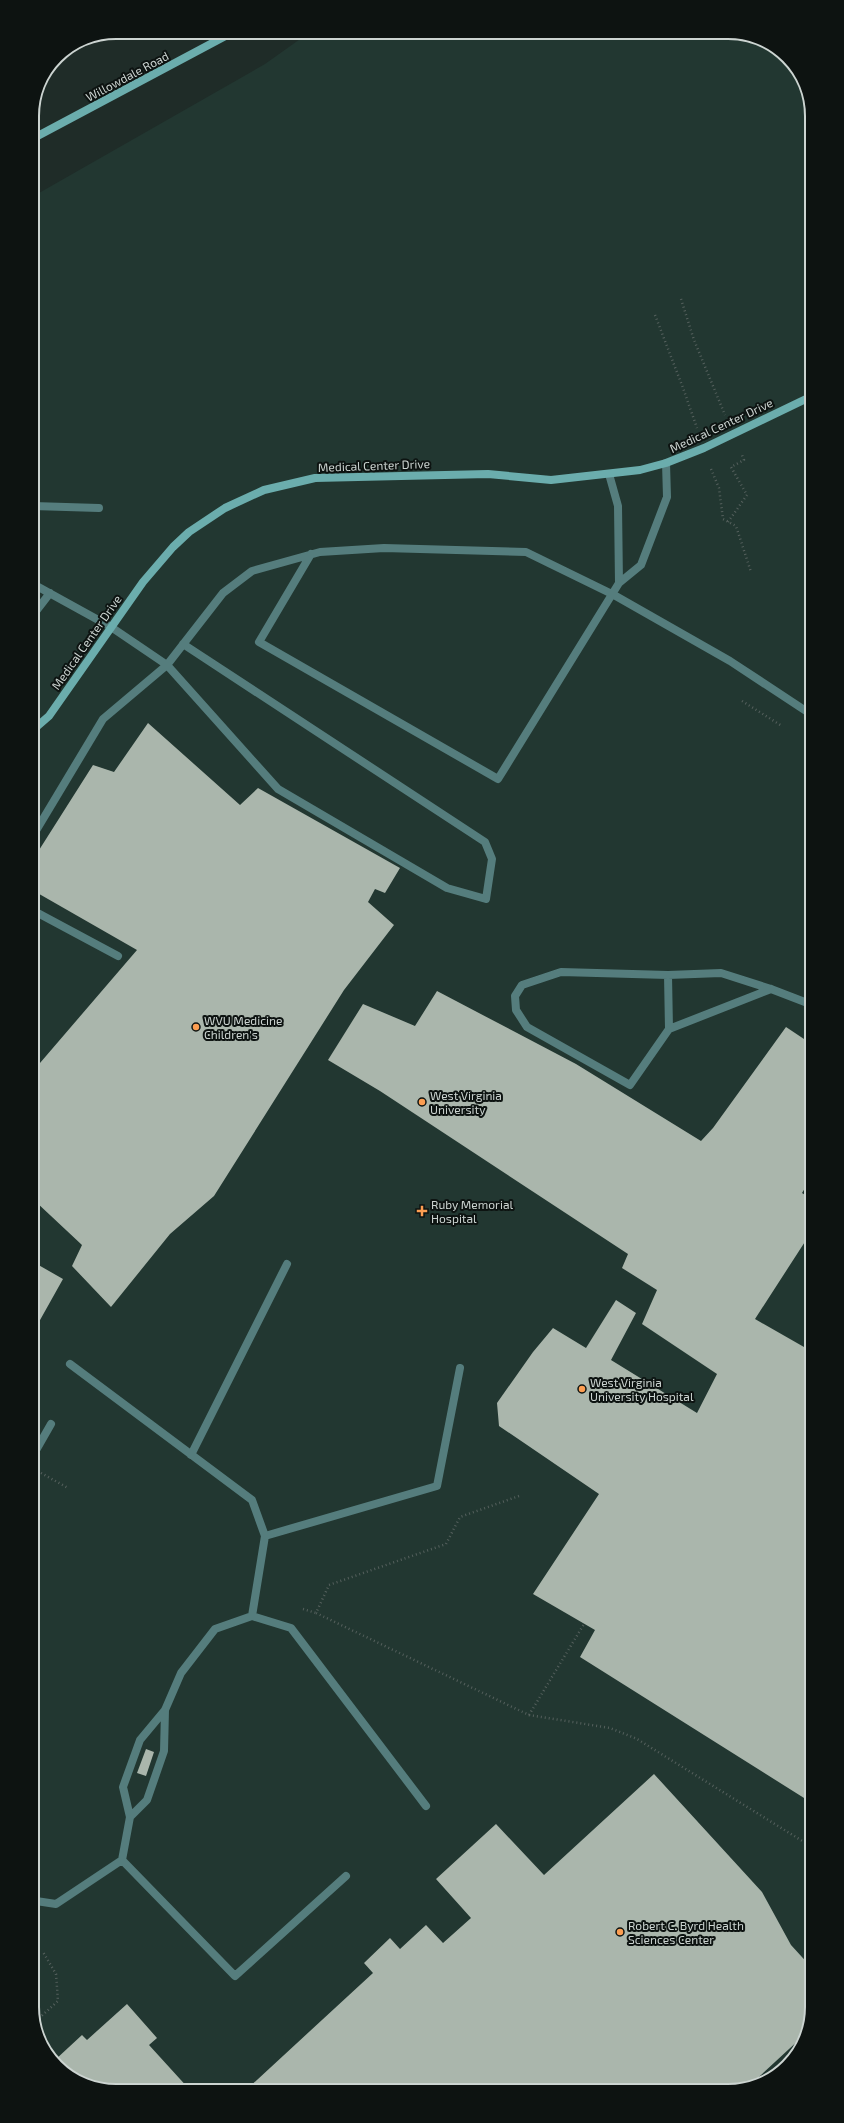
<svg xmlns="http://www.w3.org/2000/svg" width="844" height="2123" font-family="'Exo 2',sans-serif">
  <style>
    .built { fill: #223731 }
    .building { fill: #aab6ac }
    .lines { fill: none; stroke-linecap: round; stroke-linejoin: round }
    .path { stroke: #55605d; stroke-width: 2.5; stroke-dasharray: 1 3; stroke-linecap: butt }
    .lane { stroke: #557d7d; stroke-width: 8 }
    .secondary { stroke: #6badad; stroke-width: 8 }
    .poi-dot { fill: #fc9e52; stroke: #0d1311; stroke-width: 1.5 }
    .labels { text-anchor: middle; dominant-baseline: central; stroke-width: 4; stroke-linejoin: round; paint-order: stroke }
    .street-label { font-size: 12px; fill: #ccd4d1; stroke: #0d1311 }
    .poi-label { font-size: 12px; fill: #ccd4d1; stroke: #0d1311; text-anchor: start }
    .rim { fill: none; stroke: #ccd4d1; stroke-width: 2 }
  </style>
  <rect width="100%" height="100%" fill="#1f2c28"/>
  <path class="built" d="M310 32H734L779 49 808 89 812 2008 795 2058 755 2087 110 2091 65 2074 36 2034 32 197 265 64Z"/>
  <path class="building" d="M148 723 240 805 258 788 400 868 385 893 375 889 368 902 394 925 344 990 214 1196 170 1234 111 1307 72 1266 82 1245 35 1201 34 1070 137 950 34 891V858L93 765 114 772Z
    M437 991 576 1064 701 1141 713 1128 786 1027 810 1043V1180L802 1193 810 1198V1234L755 1319 811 1351 812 1803 580 1657 595 1630 533 1594 599 1494 499 1426 497 1403 533 1352 553 1328 586 1348 616 1300 636 1313 611 1360 697 1413 717 1374 642 1324 657 1290 622 1268 628 1254 380 1091 328 1060 363 1004 415 1026Z
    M35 1263 63 1279 35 1329Z
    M146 1749 154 1752 146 1776 137 1773Z
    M654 1774 762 1892 791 1945 812 1968V2008L802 2037 748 2087 246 2090 373 1973 364 1963 390 1938 400 1949 426 1925 443 1943 471 1918 436 1879 496 1824 544 1875Z
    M127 2004 157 2038 149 2045 190 2090 110 2091 65 2074 55 2060 82 2035 87 2040Z"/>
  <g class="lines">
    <path class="path" d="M681 299 694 340 725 415
      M655 315 683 388 697 428
      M711 469 719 488 723 519 736 526 751 572
      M728 522 747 495 731 467 744 460 742 455
      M742 701 782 726
      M41 1473 68 1488
      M519 1496 460 1517 446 1544 329 1585 316 1613 529 1715 610 1728 637 1739 812 1847
      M303 1609 316 1613
      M529 1715 584 1624
      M36 2021 58 2001 56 1974 43 1952"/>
    <path class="lane" d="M33 506 99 508
      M311 554 259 642 498 779 619 583 618 506 609 474
      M619 583 641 565 667 497 666 463
      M33 584 111 627 167 665 223 593 252 571 320 552 384 548 526 552 614 595 730 661 809 713
      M33 615 50 593
      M34 834 103 719 167 665 278 789 447 888 486 899 492 859 485 842 183 644
      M34 911 118 956
      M668 975 669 1029 630 1085 527 1027 516 1010 515 996 522 985 561 972 668 975 721 973 771 989 810 1004
      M669 1029 771 989
      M70 1364 252 1500 265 1536 252 1616
      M35 1452 51 1424
      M191 1455 287 1264
      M265 1536 437 1486 460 1368
      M130 1817 147 1800 164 1751 165 1710
      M122 1860 235 1976 346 1876
      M36 1901 56 1904 122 1860 130 1817 123 1787 140 1740 165 1710 181 1673 215 1629 252 1616 291 1628 426 1806"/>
    <path class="secondary" d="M32 139 233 32
      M34 729 49 716 143 582 173 547 189 532 225 508 264 490 315 478 488 474 551 480 640 470 666 463 704 448 808 398"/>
  </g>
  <g class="poi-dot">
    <circle cx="196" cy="1027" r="4"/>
    <circle cx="422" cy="1102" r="4"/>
    <path d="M420 1205h4v4h4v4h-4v4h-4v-4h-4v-4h4z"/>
    <circle cx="582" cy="1389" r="4"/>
    <circle cx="620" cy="1932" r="4"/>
  </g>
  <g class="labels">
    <g class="street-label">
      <text transform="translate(127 76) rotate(-28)">Willowdale Road</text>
      <text transform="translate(721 425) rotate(-25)">Medical Center Drive</text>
      <text transform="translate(374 465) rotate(-2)">Medical Center Drive</text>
      <text transform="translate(86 642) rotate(-55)">Medical Center Drive</text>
    </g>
    <g class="poi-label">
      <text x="204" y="1020">WVU Medicine<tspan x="204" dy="14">Children's</tspan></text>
      <text x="430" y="1095">West Virginia<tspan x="430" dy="14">University</tspan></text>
      <text x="431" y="1204">Ruby Memorial<tspan x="431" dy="14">Hospital</tspan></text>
      <text x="590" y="1382">West Virginia<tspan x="590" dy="14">University Hospital</tspan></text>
      <text x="628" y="1925">Robert C. Byrd Health<tspan x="628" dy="14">Sciences Center</tspan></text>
    </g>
  </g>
  <path d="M0 0H844V2123H0ZM116 39H728A77 77 0 0 1 805 116V2007A77 77 0 0 1 728 2084H116A77 77 0 0 1 39 2007V116A77 77 0 0 1 116 39Z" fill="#0d1311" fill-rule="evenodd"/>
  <path class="rim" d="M116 39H728A77 77 0 0 1 805 116V2007A77 77 0 0 1 728 2084H116A77 77 0 0 1 39 2007V116A77 77 0 0 1 116 39Z"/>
</svg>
